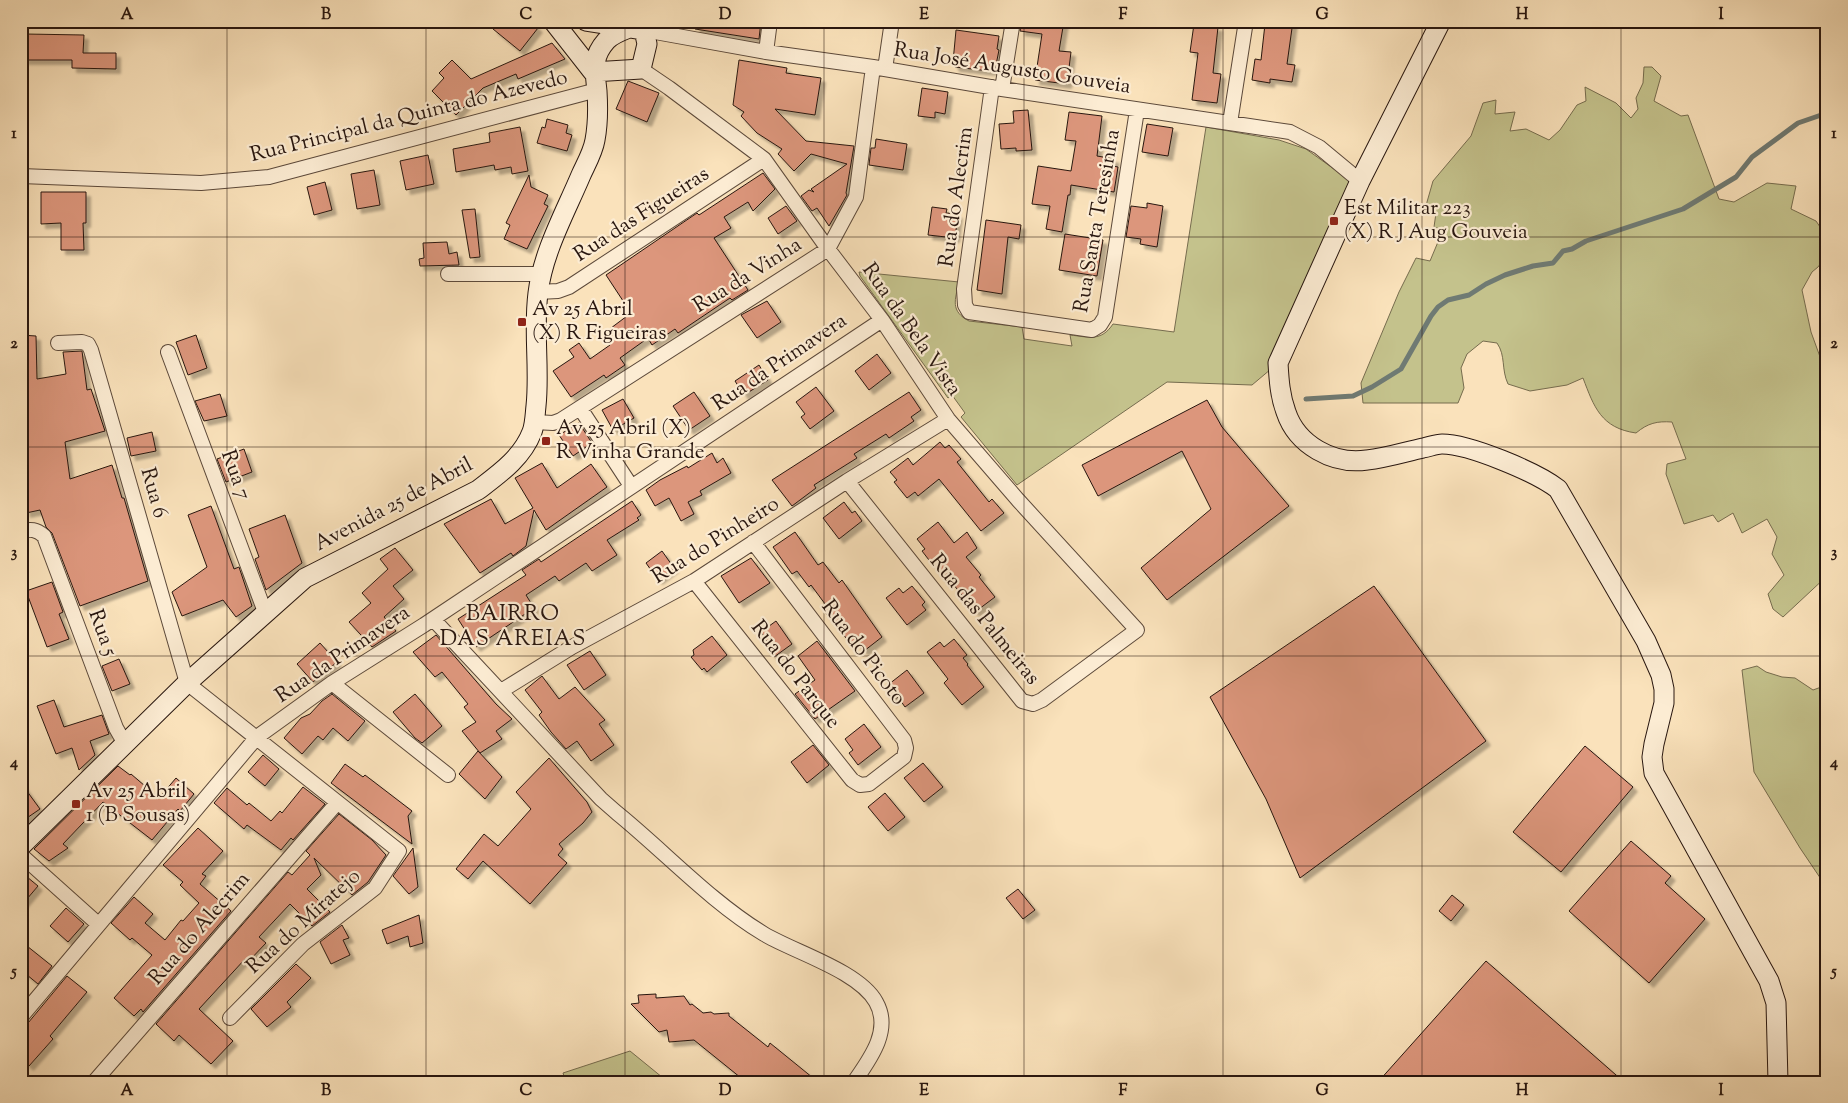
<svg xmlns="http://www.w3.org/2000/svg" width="1848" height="1103" font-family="'Sorts Mill Goudy',serif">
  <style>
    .green { fill: #c4c28c; stroke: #766c4e }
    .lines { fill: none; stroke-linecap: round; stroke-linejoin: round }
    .stream { stroke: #6f7a73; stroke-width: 5 }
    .building { fill: #dc967b; stroke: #28160f; filter: url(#shadow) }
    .street-casing { stroke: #5c493a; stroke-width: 16 }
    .secondary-casing { stroke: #28160f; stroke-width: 21 }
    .street { stroke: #fcecd3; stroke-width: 14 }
    .secondary { stroke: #fcecd3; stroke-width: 19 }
    .grid { fill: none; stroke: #28160f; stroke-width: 1; stroke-opacity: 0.55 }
    .poi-dot { fill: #8f2418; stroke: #fcecd3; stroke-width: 2 }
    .labels { text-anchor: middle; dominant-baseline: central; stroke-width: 4.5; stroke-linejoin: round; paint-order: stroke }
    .street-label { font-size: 21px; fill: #28160f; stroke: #fcecd3 }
    .poi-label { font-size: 21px; fill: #28160f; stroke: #fcecd3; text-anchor: start }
    .neighbourhood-label { font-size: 22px; letter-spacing: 1px; fill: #28160f; stroke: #fcecd3 }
    .neatline { fill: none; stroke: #28160f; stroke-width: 2 }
    .grid-label { font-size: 16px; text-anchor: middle; font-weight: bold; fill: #28160f }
  </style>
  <defs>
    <filter id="shadow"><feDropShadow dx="4.5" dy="4.5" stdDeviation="1" flood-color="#0004"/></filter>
  </defs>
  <rect width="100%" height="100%" fill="#fae2bb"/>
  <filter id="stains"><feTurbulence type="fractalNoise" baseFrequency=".004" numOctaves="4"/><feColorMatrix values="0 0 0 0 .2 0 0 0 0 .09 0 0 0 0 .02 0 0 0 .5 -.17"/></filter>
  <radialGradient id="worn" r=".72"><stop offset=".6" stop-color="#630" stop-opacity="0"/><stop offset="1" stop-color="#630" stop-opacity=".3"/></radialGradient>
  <path class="green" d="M1644 67H1652L1661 76 1654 101 1681 116 1688 115 1719 199 1734 202 1767 183 1796 186 1791 209 1816 221 1827 237V255L1818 267 1812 272 1802 290 1811 332 1827 376V576L1783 617 1773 609 1768 594 1784 575 1772 554 1777 537 1767 519 1742 533 1733 513 1718 522 1713 515 1684 524 1666 474 1667 464 1686 459 1672 422C1657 421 1648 423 1636 433 1601 428 1594 407 1583 378L1567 385 1530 391 1508 384C1501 369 1506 356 1497 343L1483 341 1467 354 1461 368 1464 388 1458 403H1363L1361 383 1399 292 1416 258 1430 261 1443 230 1434 227 1436 213 1425 209 1433 181 1471 136 1483 103 1496 100 1495 114 1515 112 1510 131 1526 129 1549 140 1560 130 1577 105 1586 101 1585 87 1616 103 1631 118 1638 109 1636 98 1643 83Z
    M1206 127 1279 140 1306 149 1348 179 1352 187 1271 369 1252 385 1167 382 1017 485 961 417 965 413 952 395 948 398 860 276 859 272 959 282C955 300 950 311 969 321L1022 327 1024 339 1072 346 1070 335C1089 337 1101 342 1113 324L1174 332Z
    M1757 666 1766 672 1782 677 1795 678 1813 690 1824 686 1822 704 1827 710V888L1800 848 1754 772 1742 670Z
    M630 1051 668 1082H566L563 1073Z"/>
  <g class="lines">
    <path class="stream" d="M1306 399 1353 396 1372 387 1401 369 1431 316 1438 307 1448 300 1469 295 1486 284 1505 275 1533 266 1553 263 1563 251 1572 249 1586 241 1683 209 1736 177 1752 157 1798 123 1827 113"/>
  </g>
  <path class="building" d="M500 21H530L538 28 520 51 493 29Z
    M696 21H761L759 39 695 29Z
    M1022 21H1064L1059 51 1071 52 1067 84 1035 80 1042 34 1020 31Z
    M1268 21H1293L1287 64 1295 65 1292 82 1270 79V83L1252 80 1255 59 1261 60 1265 24 1267 25Z
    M1194 24 1218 27 1213 73 1221 74 1217 103 1192 100 1198 53 1190 52Z
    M956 30 999 36 997 49 999 50 995 70 989 71 955 67 953 62Z
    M25 34 84 35 83 53H116V69L72 68V60H24Z
    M552 43 565 59 518 79 516 74 483 88 456 115 432 91 444 78 439 73 452 60 471 79Z
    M739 60 787 68 786 73 821 78 815 115 775 109 806 141 854 146 846 193 847 195 829 226 817 208 812 211 801 196 809 190 814 192 811 189 847 164 811 154 794 171 778 154 782 149 757 133 741 116 744 112 733 105Z
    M628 81 659 93 647 122 616 109Z
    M922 88 948 92 945 114 935 112V118L918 116Z
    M1028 110 1032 150 1016 151V148L1001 149 999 124 1014 123 1013 111Z
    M1069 112 1102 116 1097 156 1115 159 1113 166 1118 167 1114 192 1071 185 1070 195H1068L1062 232 1046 229 1050 206 1032 204 1038 166 1071 171 1076 141 1065 140Z
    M547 119 568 125 566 133 572 135 567 151 537 143 542 127 545 128Z
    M1147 124 1173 128 1168 156 1142 152Z
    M520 127 528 171 512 174 511 167 495 170 494 165 456 172 453 149 490 142 489 133Z
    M876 139 907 144 903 170 869 165 871 148H875Z
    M428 155 434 184 406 190 400 161Z
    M374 170 380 205 357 209 351 174Z
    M763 173 775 189 753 211 748 202 724 217 731 228 714 238 748 290 732 300 730 298 678 333 675 329 652 345 648 338 620 358 625 365 606 378 604 375 571 397 553 371 574 357 569 350 579 343 590 359 610 345 603 334 631 313 606 275 697 213 699 215Z
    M529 175 531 187 548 195 544 204 548 206 527 249 504 239 510 225 506 223Z
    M325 182 332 210 314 215 307 187Z
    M41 192H86V223H83L84 250H61V223L41 224Z
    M1147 203 1163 206 1157 247 1140 244 1141 239 1126 237 1131 206 1147 208Z
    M786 206 797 221 778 234 768 218Z
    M932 207 947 209 946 213 958 214 955 238 928 235Z
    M475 209 480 257 470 258 462 210Z
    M986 220 1021 225 1019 239 1008 237 1002 294 977 290Z
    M1065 234 1103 240 1097 276 1059 270Z
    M447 242 449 254 457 252 459 265 420 266 419 259 424 258 423 243Z
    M767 301 781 322 757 338 741 315Z
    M21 335 36 336 37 379 66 374 63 352 82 351 87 390 91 389 105 431 65 442 70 479 112 465 122 498H124L148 581 80 606 52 533 46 527 40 510 26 513 21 487Z
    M196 335 207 368 188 375 176 342Z
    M877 354 891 373 869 390 855 371Z
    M759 365 768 380 744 395 735 381Z
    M816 387 834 411 810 429 801 417 805 414 796 402Z
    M694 392 710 416 689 430 673 406Z
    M909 392 921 410 911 417 914 421 889 438 886 434 854 454 857 458 814 485 816 488 792 506 772 480Z
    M220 394 227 416 204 421 195 401Z
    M623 399 634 418 613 430 602 410Z
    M1207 400 1222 427 1289 506 1167 600 1141 568 1211 509 1182 451 1098 496 1082 465Z
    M579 423 592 443 573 456 559 435Z
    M152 432 156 451 131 456 127 438Z
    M940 442 945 448 949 445 961 459 957 462 989 502 992 499 1004 513 981 531 939 479 918 496 915 492 907 498 894 482 897 480 890 472 908 458 913 465Z
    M244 449 252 472 226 482 217 459Z
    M712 453 717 463 723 458 731 473 700 491 702 495 688 502 694 514 681 521 669 498 655 506 646 490 660 480 687 466 688 468Z
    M542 463 557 488 591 464 607 487 546 530 534 510 526 546 513 556 511 553 480 573 444 524 491 499 505 524 533 508 515 478Z
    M632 501 641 515 637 518 639 520 607 540 617 555 592 571 586 563 559 581 555 576 526 595 534 608 476 647 458 619 526 575 522 570 539 559 541 562Z
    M844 502 852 513 855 511 862 521 839 539 823 518Z
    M211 506 234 569 239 567 252 606 236 617 223 600 182 616 172 592 207 567 188 515Z
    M285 515 302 563 266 590 255 559 259 557 249 529Z
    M938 522 954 543 967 532 977 548 966 557 981 575 979 577 995 597 975 612 950 580 946 582 922 551 925 549 917 539Z
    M795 532 818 565 823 562 839 583 842 580 882 637 864 651 855 641 851 644 824 611 828 608 811 585 809 587 797 571 792 574 773 547Z
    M395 548 413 570 393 586 404 599 384 617 396 631 372 647 349 622 371 603 362 593 388 569 380 559Z
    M662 551 674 568 658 580 646 563Z
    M751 558 770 583 739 603 721 576Z
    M52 582 63 612 59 614 69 639 47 647 26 591Z
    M912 586 925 602 922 605 926 610 907 625 886 598 899 588 903 593Z
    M1374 586 1486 741 1300 878 1266 799 1210 697Z
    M776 621 792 644 774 657 766 646 769 644 761 632Z
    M436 635 496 704 512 719 496 731 502 739 480 753 462 731 476 722 464 707 468 704 442 672 435 677 413 652Z
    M712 636 727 655 707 672 704 668 702 670 691 657 694 655 693 650Z
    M954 639 967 655 963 658 968 664 967 665 984 687 962 705 944 683 948 679 927 652 940 642 944 647Z
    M817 641 855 691 815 719 795 694 815 680 798 656Z
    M320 643 337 662 313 682 297 664Z
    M590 651 606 675 584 690 567 665Z
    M119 659 130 684 112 691 102 666Z
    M907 670 924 693 905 707 898 697 893 700 884 688Z
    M542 676 559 699 575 687 605 720 599 724 614 745 591 761 577 741 566 749 551 732 539 715 542 712 525 690Z
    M332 694 365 721 348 741 333 728 323 740 318 736 302 754 284 738 301 718 310 714 322 701Z
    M415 694 442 726 422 743 415 738 393 712Z
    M54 700 64 727 102 715 109 734 90 741 95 755 79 770 72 748 56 754 37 706Z
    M864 724 881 747 858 765 849 753 853 750 845 739Z
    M813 745 829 765 807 783 791 762Z
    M1585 746 1633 787 1561 872 1513 832Z
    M478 751 502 777 485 799 459 774Z
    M263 755 279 769 265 786 248 772Z
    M549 758 587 802 592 812 583 823 559 844 563 849 558 855 567 863 530 904 483 861 468 879 456 869 484 834 498 846 531 809 516 792Z
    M923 763 943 787 924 802 904 778Z
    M345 764 363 777 365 775 412 811 408 816 412 844 331 783Z
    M118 766 130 775 131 774 159 798 176 778 194 794 180 811 178 809 152 840 103 802 63 844 68 848 49 861 34 849Z
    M21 783 40 809 21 822Z
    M303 787 325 804 293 840 291 838 281 850 247 825 244 829 214 803 227 788 247 805 249 803 271 821 280 811 282 813Z
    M885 793 905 817 888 831 868 807Z
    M339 814 372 840 386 855 368 882 352 895 314 858 321 875 307 889 330 912 312 926 290 904 259 937 266 943 248 962 245 959 199 1009 233 1041 211 1064 179 1035 174 1041 156 1024 288 872 292 875 310 855 306 851Z
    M198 828 223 851 202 874 206 876 200 884 231 911 143 1012 141 1009 134 1016 114 998 152 955 132 938 130 940 111 923 134 897 153 914 145 923 165 940 181 920 183 921 199 903 180 885 183 882 163 865Z
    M1631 841 1671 876 1665 883 1705 919 1649 983 1569 911Z
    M413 848 418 887 409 894 393 876Z
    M21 872 38 886 21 906Z
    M1018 889 1035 910 1023 919 1006 898Z
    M1452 895 1464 905 1451 921 1439 911Z
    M66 908 84 924 68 942 50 926Z
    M419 915 423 943 410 947 408 936 387 944 382 930Z
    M342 925 349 938 343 940 350 955 331 964 320 942Z
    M27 946 52 966 38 984 21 970V953Z
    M1486 961 1624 1082H1378Z
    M296 964 311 978 287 1002 291 1007 267 1027 251 1009Z
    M67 976 87 992 50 1036 53 1039 29 1066 21 1059V1027L28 1023Z
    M656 994V998L684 996 690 1005 692 1004 703 1013 711 1012 714 1014 729 1013V1016L768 1047 770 1043 818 1082H746L694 1040 669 1042 667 1030 659 1032 631 1004 639 1003 638 995Z"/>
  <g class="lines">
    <g class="street-casing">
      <path id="street" d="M645 22 644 30 766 52 873 67 1002 89 1290 132 1319 147 1360 181
        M766 52 770 21
        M641 69 669 88 764 159 828 249 882 320 948 419 1018 500 1137 630 1042 700 1033 704 1022 701 847 481
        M885 69 892 21
        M992 87 964 289 965 305 969 312 1092 330 1100 325 1105 317 1137 110
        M1002 89 1013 21
        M1230 123 1246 21
        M21 176 201 183 269 177 597 90
        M448 274H542
        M538 292 558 291 569 287 764 159
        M58 343 82 342 88 344 91 350 187 683 399 851 375 888 303 944 230 1018
        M168 352 265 612
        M580 408 631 486
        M535 422 553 423 561 420 828 249 856 197 873 67
        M21 531C31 529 36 529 44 536L116 728 125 744
        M694 581 852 780 860 785 869 784 904 757 906 748 904 740 753 542
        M433 619 601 799 617 813C665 852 711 902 764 934 794 952 859 971 876 1002 892 1030 870 1059 854 1082
        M332 683 448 775
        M501 691 572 647 694 581 847 481 948 419
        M21 855 98 924
        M21 1017 257 737 332 683 424 625 882 320
        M94 1082 337 803"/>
    </g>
    <g class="secondary-casing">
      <path id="secondary" d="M553 21 593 72
        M586 21 644 30 647 44 641 69 593 72
        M1441 21 1360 181 1278 363C1279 380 1280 396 1286 412 1297 445 1333 465 1367 460 1386 458 1405 452 1423 448 1429 447 1436 444 1442 444 1469 444 1536 472 1558 489L1646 641 1661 675 1664 689V703L1654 744 1652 757 1654 773 1769 981 1776 1003 1778 1082
        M21 846 187 683 305 578 478 490C499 474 522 458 532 432 535 424 535 415 536 406 540 368 533 331 538 293 543 252 565 213 581 175 586 164 593 152 595 140 598 124 598 107 597 91 595 71 591 58 606 41 611 35 621 31 629 28"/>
    </g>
    <use href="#street" class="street"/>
    <use href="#secondary" class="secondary"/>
  </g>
  <path class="grid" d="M227 21V1082M426 21V1082M625 21V1082M824 21V1082M1024 21V1082M1223 21V1082M1422 21V1082M1621 21V1082M21 237H1827M21 447H1827M21 656H1827M21 866H1827"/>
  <g class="poi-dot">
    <rect x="1329" y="216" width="10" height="10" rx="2.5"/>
    <rect x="517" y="317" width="10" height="10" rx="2.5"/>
    <rect x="541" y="436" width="10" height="10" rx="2.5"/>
    <rect x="71" y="799" width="10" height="10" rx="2.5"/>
  </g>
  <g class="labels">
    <g class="street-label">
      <text transform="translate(1012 69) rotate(9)">Rua José Augusto Gouveia</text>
      <text transform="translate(409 117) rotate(-14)">Rua Principal da Quinta do Azevedo</text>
      <text transform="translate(957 197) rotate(-82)">Rua do Alecrim</text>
      <text transform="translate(642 215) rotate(-33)">Rua das Figueiras</text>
      <text transform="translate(1098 221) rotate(-80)">Rua Santa Teresinha</text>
      <text transform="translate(748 276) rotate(-32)">Rua da Vinha</text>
      <text transform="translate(911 330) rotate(55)">Rua da Bela Vista</text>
      <text transform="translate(780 363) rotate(-34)">Rua da Primavera</text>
      <text transform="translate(235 475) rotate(70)">Rua 7</text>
      <text transform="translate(153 493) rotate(74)">Rua 6</text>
      <text transform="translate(394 505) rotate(-28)">Avenida 25 de Abril</text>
      <text transform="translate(716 541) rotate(-32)">Rua do Pinheiro</text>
      <text transform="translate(984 620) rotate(51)">Rua das Palmeiras</text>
      <text transform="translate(102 633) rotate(70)">Rua 5</text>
      <text transform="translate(863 653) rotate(53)">Rua do Picoto</text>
      <text transform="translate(343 655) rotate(-34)">Rua da Primavera</text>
      <text transform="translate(795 675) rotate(52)">Rua do Parque</text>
      <text transform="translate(304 922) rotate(-42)">Rua do Miratejo</text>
      <text transform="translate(200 929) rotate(-49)">Rua do Alecrim</text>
    </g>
    <g class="poi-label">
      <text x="1344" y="209">Est Militar 223<tspan x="1344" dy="24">(X) R J Aug Gouveia</tspan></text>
      <text x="532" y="310">Av 25 Abril<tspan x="532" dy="24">(X) R Figueiras</tspan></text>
      <text x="556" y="429">Av 25 Abril (X)<tspan x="556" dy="24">R Vinha Grande</tspan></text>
      <text x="86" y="792">Av 25 Abril<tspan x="86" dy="24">1 (B Sousas)</tspan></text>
    </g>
    <g class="neighbourhood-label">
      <text x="513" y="615">BAIRRO<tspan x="513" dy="25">DAS AREIAS</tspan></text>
    </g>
  </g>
  <rect width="1848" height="1103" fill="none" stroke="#fae2bb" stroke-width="55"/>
  <rect x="28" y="28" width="1792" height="1048" class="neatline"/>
  <g class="grid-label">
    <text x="127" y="19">A</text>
    <text x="326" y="19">B</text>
    <text x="526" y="19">C</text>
    <text x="725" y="19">D</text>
    <text x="924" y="19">E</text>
    <text x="1123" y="19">F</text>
    <text x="1322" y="19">G</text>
    <text x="1522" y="19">H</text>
    <text x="1721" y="19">I</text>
    <text x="14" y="138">1</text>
    <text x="1834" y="138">1</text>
    <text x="14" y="348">2</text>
    <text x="1834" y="348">2</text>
    <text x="14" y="557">3</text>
    <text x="1834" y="557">3</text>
    <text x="14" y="767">4</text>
    <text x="1834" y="767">4</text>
    <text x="14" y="976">5</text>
    <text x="1834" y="976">5</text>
    <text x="127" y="1095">A</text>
    <text x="326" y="1095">B</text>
    <text x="526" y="1095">C</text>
    <text x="725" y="1095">D</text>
    <text x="924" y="1095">E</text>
    <text x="1123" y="1095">F</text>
    <text x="1322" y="1095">G</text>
    <text x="1522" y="1095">H</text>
    <text x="1721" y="1095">I</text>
  </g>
  <rect width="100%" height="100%" filter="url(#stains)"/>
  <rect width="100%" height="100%" fill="url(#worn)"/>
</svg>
